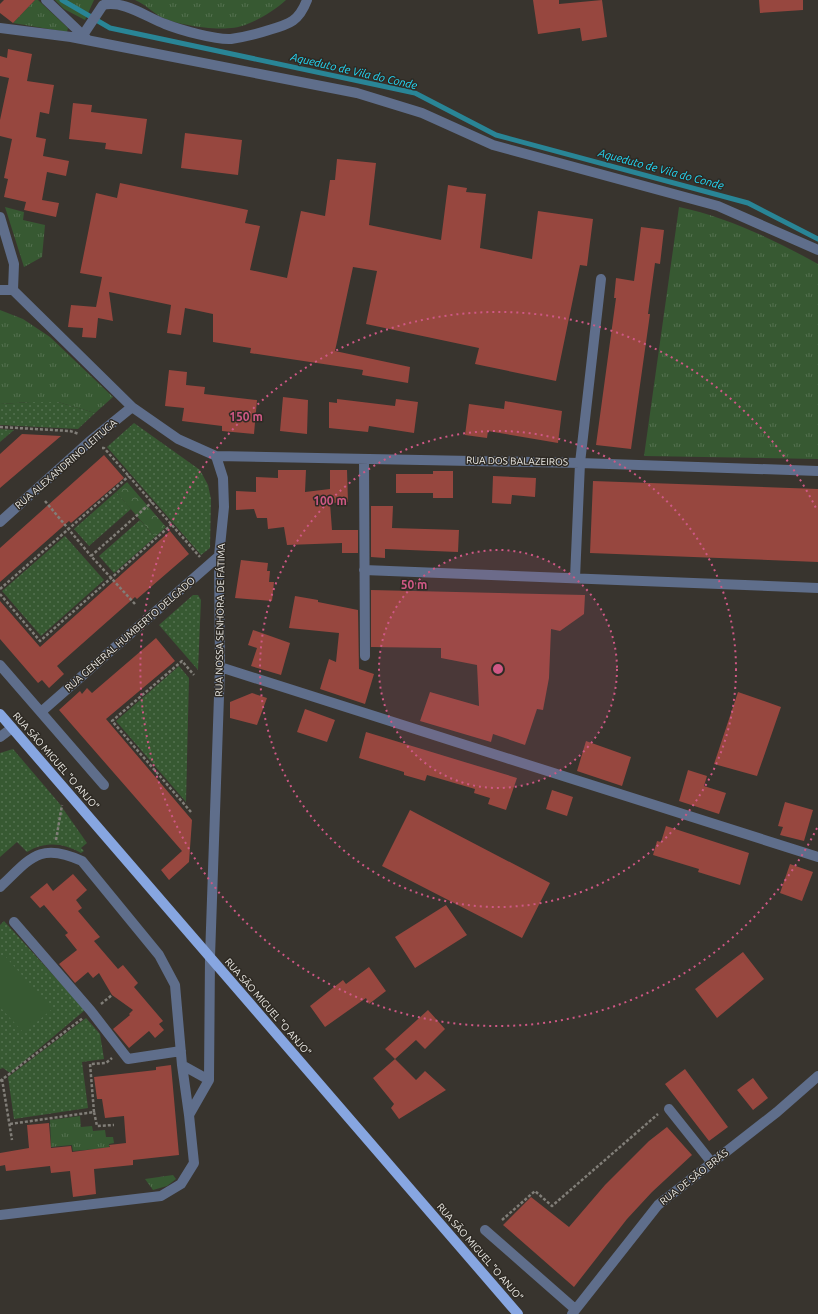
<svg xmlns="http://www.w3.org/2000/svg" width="818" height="1314" font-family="Ubuntu,sans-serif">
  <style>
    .grass { fill: url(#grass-tufts) }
    .forest { fill: url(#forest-crowns) }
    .garden { fill: url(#garden-dots) }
    .pitch { fill: #375932 }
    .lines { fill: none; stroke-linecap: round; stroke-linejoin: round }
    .stream { stroke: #298596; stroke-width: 5 }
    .building { fill: #97473f }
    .path { stroke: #817e78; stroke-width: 2.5; stroke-dasharray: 3 2; stroke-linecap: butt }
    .minor { stroke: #5f6e8b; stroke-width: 10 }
    .major { stroke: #87a6e1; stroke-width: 10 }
    .ring { fill: none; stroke: #cf5885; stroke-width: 2; stroke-dasharray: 2 4 }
    .labels { text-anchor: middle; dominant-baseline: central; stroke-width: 3; stroke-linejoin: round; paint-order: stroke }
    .street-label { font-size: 10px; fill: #eeece7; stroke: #2e2a24 }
    .water-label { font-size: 11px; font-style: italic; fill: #23dbfa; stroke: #2e2a24 }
    .centre { fill: #cf5885; stroke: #2e2a24; stroke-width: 2 }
    .ring-label { font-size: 12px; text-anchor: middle; font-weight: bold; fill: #cf5885; stroke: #2e2a24; stroke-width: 3; stroke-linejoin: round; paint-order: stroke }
  </style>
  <defs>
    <pattern id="grass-tufts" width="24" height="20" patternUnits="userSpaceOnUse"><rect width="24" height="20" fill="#375932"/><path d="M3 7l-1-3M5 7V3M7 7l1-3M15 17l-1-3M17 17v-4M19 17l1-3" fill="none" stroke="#547150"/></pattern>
    <pattern id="forest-crowns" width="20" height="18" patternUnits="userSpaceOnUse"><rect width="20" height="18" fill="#375932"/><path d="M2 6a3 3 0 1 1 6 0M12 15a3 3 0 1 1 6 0" fill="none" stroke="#547150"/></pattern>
    <pattern id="garden-dots" width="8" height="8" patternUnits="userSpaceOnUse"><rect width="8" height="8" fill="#375932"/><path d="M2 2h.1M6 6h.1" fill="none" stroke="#547150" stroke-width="1.8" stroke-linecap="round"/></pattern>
  </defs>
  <rect width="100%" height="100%" fill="#38342e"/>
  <path class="grass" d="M35 0H38L68 28 67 32 13 23Z
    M55 0H94L85 20 64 9Z
    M135 0H286C275 10 259 20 245 25 225 33 180 26 161 17 152 12 145 4 135 0Z
    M5 207 24 212 23 220 45 225 42 257 24 267Z
    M679 207C727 217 775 240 818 264V459L644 456Z
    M0 310 23 319 50 337 113 397 95 413 58 402H31L0 404Z
    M80 1116 81 1127 92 1126 93 1131 105 1130 106 1137H113L114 1143 109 1144V1148L73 1151 72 1145 51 1147 50 1120Z
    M173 1175 176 1179 167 1186 153 1190 145 1179Z"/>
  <path class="forest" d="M127 482 166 527 155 537 116 492Z"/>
  <path class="garden" d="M31 402H58L95 413 78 429 0 425V404Z
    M134 423 200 470 208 485 211 499 210 548 201 555 107 447Z
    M0 429 14 430 0 442Z
    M116 492 131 509 89 546 74 529Z
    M140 520 155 537 114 573 99 556Z
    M65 536 104 580 41 636 2 591Z
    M193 595H198L201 600 198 670 159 625Z
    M179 666 189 678 186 802 116 721Z
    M13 749 59 803 87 843 81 848 84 851 81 853C63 843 46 841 27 852L17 842 0 857V753Z
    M4 921 85 1010 10 1073 3 1068 0 1069V925Z
    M86 1018 100 1034 104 1059 82 1062 88 1108 14 1119 8 1077Z"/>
  <path class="pitch" d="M4 955 52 1009 24 1033 0 1007V958Z"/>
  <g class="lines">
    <path class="stream" d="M62 0 110 28 415 93 496 135 748 203 818 239"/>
  </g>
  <path class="building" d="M4 0H35L13 23 0 13V4Z
    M533 0H559V4L602 0 607 37 582 41 580 28 538 34Z
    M759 0H803V10L760 13Z
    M8 49 32 54 27 81 54 85 49 114 40 112 36 137 46 139 43 156 69 161 66 176 47 172 42 200 59 203 56 217 24 210 26 202 4 197 8 179 4 178 12 139 0 136V120L9 78 0 76V56L7 58Z
    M73 103 92 105 91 112 147 119 142 154 105 149 106 143 69 139Z
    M185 133 242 140 238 175 181 168Z
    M337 159 376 163 369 225 441 240 448 185 467 188 466 192 486 194 480 248 532 259 538 211 593 219 587 266 580 265 556 381 475 364 479 348 366 324 377 271 353 267 335 351 410 367 408 383 362 375 363 370 250 353 251 348 213 342V314L185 308 181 335 167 333 171 305 109 292 113 321 98 318 96 338 82 337 83 328 68 327 71 305 96 307 102 277 80 273 96 193 117 198 120 183 248 210 245 223 260 226 250 270 287 278 301 211 325 216 330 180H335Z
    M641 227 664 230 660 264 655 263 648 314H650L631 449 596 445 616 298H614L616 278 634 281Z
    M169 370 187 372 186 385 205 387 204 394 257 400 254 434 222 431V426L182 421 184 408 165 406Z
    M283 397 308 400 307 434 280 431Z
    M337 399 395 406 396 399 418 402 414 433 369 426 368 432 329 428V402L337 403Z
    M505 401 562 411 558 443 488 431 487 438 465 435 469 404 504 409Z
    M22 434 61 436 0 488V454Z
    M104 455 124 478 71 523 69 521 0 582V548Z
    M278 470H306L305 492 330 489V470H347L348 502 330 503 332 530H358V553H342V543L287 545 284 527 268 529 267 518H257L254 509 236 510V491L256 492V477L278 478Z
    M433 471H453V498H433V493H396V474H433Z
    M493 476 536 478 535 497 512 495 511 504 492 503Z
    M593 481 818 489V562L590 553Z
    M371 506H393L392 528 459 530 458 552 385 549V558L371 557Z
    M170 531 189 554 137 599 135 597 57 666 64 674 49 688 42 680 38 683 0 639V601L40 647Z
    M241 560 268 563 267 571H270L269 582H274L272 601 235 598Z
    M371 590 585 595 584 614 560 631 551 629 549 678 543 710 537 709 525 745 493 734 491 742 420 721 430 692 479 706 477 665 441 658V648L371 647Z
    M295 596 318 600V602L358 610 359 669 374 674 365 704 320 689 329 659 336 662 339 633 289 628Z
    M253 630 290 643 281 675 251 666 257 648 248 645Z
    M156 638 175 661 106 719 192 820 189 862 169 880 161 870 182 851 59 710 80 691 82 694 87 688 92 693Z
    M738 692 781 707 757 776 714 764Z
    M252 693 267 698 257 725 230 718V702Z
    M305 709 335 720 327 742 297 732Z
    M366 732 517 778 506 810 488 804 490 798 474 793 475 789 427 775 425 781 404 775V772L359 758Z
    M586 741 631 757 622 786 577 771Z
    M688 770 707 776 704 786 726 793 719 814 679 801Z
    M552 790 573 797 567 816 546 809Z
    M785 802 813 810 804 841 780 835 783 827 778 826Z
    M410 810 550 883 522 938 382 866Z
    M666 826 749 853 740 885 698 872 699 869 653 855 657 841 661 842Z
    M790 864 813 872 802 901 780 893Z
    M73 874 87 890 76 900 82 908 78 911 100 937 94 941 118 969 123 965 138 983 134 987 163 1021 159 1024 164 1030 155 1038 149 1031 129 1048 113 1029 130 1015 129 1014 133 1010 112 995 99 973 93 978 88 972 75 983 59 964 77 950 65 935 68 933 44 905 40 908 30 897 47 883 53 891Z
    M446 905 467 935 415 968 395 937Z
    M743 952 764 979 717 1018 695 989Z
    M369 967 386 991 369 1004 366 998 325 1027 310 1006 343 980 346 984Z
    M428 1010 445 1029 425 1049 416 1040 395 1059 385 1049Z
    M395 1059 416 1080 425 1071 446 1090 399 1119 391 1108 394 1104 373 1078Z
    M171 1065 179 1155 133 1160V1165L94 1169 96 1194 73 1197 70 1171 51 1173 50 1166 6 1171 5 1165 0 1166V1153L29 1148 27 1125 49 1123 51 1148 71 1146 72 1152 110 1147 109 1145 126 1143 124 1116 105 1118 102 1099H97L94 1077 156 1070V1067Z
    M685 1069 728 1127 709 1141 665 1084Z
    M753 1078 768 1098 753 1110 737 1090Z
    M667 1127 692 1155 652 1192 627 1219 574 1287 503 1225 531 1197 569 1227 605 1185 649 1141Z"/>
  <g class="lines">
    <path class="path" d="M0 427 70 431 79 434
      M102 448H104L200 557
      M45 501 91 556
      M0 589 129 476
      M0 594 40 641 171 525
      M135 604 91 556 152 502
      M191 812 112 721 182 661 194 675
      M56 840 62 805
      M101 1004 112 995
      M2 1079 12 1140
      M0 1081 83 1018
      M94 1112 90 1064 106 1063 112 1058
      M10 1124 94 1112 97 1126 114 1125
      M502 1220 535 1191 552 1206 658 1114"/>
    <path class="minor" d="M46 0 88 40
      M0 28 71 37 357 93 422 113 493 145 718 206 818 250
      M83 35 103 5C124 0 146 17 165 24 180 30 216 40 231 39 243 37 257 34 269 30 290 24 299 21 307 0
      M0 217 14 264 13 290 132 407 178 439 216 456 580 463 818 471
      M0 290H13
      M364 459 365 656
      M0 522 89 442 132 407
      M364 570 818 588
      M575 578 580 463 601 279
      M0 665 104 785
      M220 667 818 857
      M41 712 219 556
      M0 737 12 728
      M0 887C30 859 39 841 82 861L159 955 175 985 182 1065 209 1080
      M14 922 91 1011 128 1059 181 1051
      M182 1065 189 1115
      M669 1109 712 1163
      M0 1215 161 1196 181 1184 194 1163 189 1115 209 1080 210 957 220 667 219 556 224 507 223 478 216 456
      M485 1230 575 1309
      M572 1314 658 1205 777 1112 818 1076"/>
    <path class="major" d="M0 714 518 1314"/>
  </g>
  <circle cx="498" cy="669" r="119" fill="#cf5885" fill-opacity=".12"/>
  <g class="ring">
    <circle cx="498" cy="669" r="119"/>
    <circle cx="498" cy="669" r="238"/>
    <path d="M817 828A357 357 0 1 1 817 510"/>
  </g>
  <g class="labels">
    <g class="street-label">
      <text transform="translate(517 461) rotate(1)">RUA DOS BALAZEIROS</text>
      <text transform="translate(66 464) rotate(-41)">RUA ALEXANDRINO LEITUGA</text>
      <text transform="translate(220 620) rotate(-89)">RUA NOSSA SENHORA DE FÁTIMA</text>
      <text transform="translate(130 634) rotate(-41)">RUA GENERAL HUMBERTO DELGADO</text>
      <text transform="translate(56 761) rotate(49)">RUA SÃO MIGUEL "O ANJO"</text>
      <text transform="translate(268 1007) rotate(49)">RUA SÃO MIGUEL "O ANJO"</text>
      <text transform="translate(694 1177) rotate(-38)">RUA DE SÃO BRÁS</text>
      <text transform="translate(480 1252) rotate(49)">RUA SÃO MIGUEL "O ANJO"</text>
    </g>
    <g class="water-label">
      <text transform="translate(354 71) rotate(13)">Aqueduto de Vila do Conde</text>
      <text transform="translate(661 169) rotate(15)">Aqueduto de Vila do Conde</text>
    </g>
  </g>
  <circle cx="498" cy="669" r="6" class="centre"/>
  <g class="ring-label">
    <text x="246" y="421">150 m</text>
    <text x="330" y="505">100 m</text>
    <text x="414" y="589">50 m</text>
  </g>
</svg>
